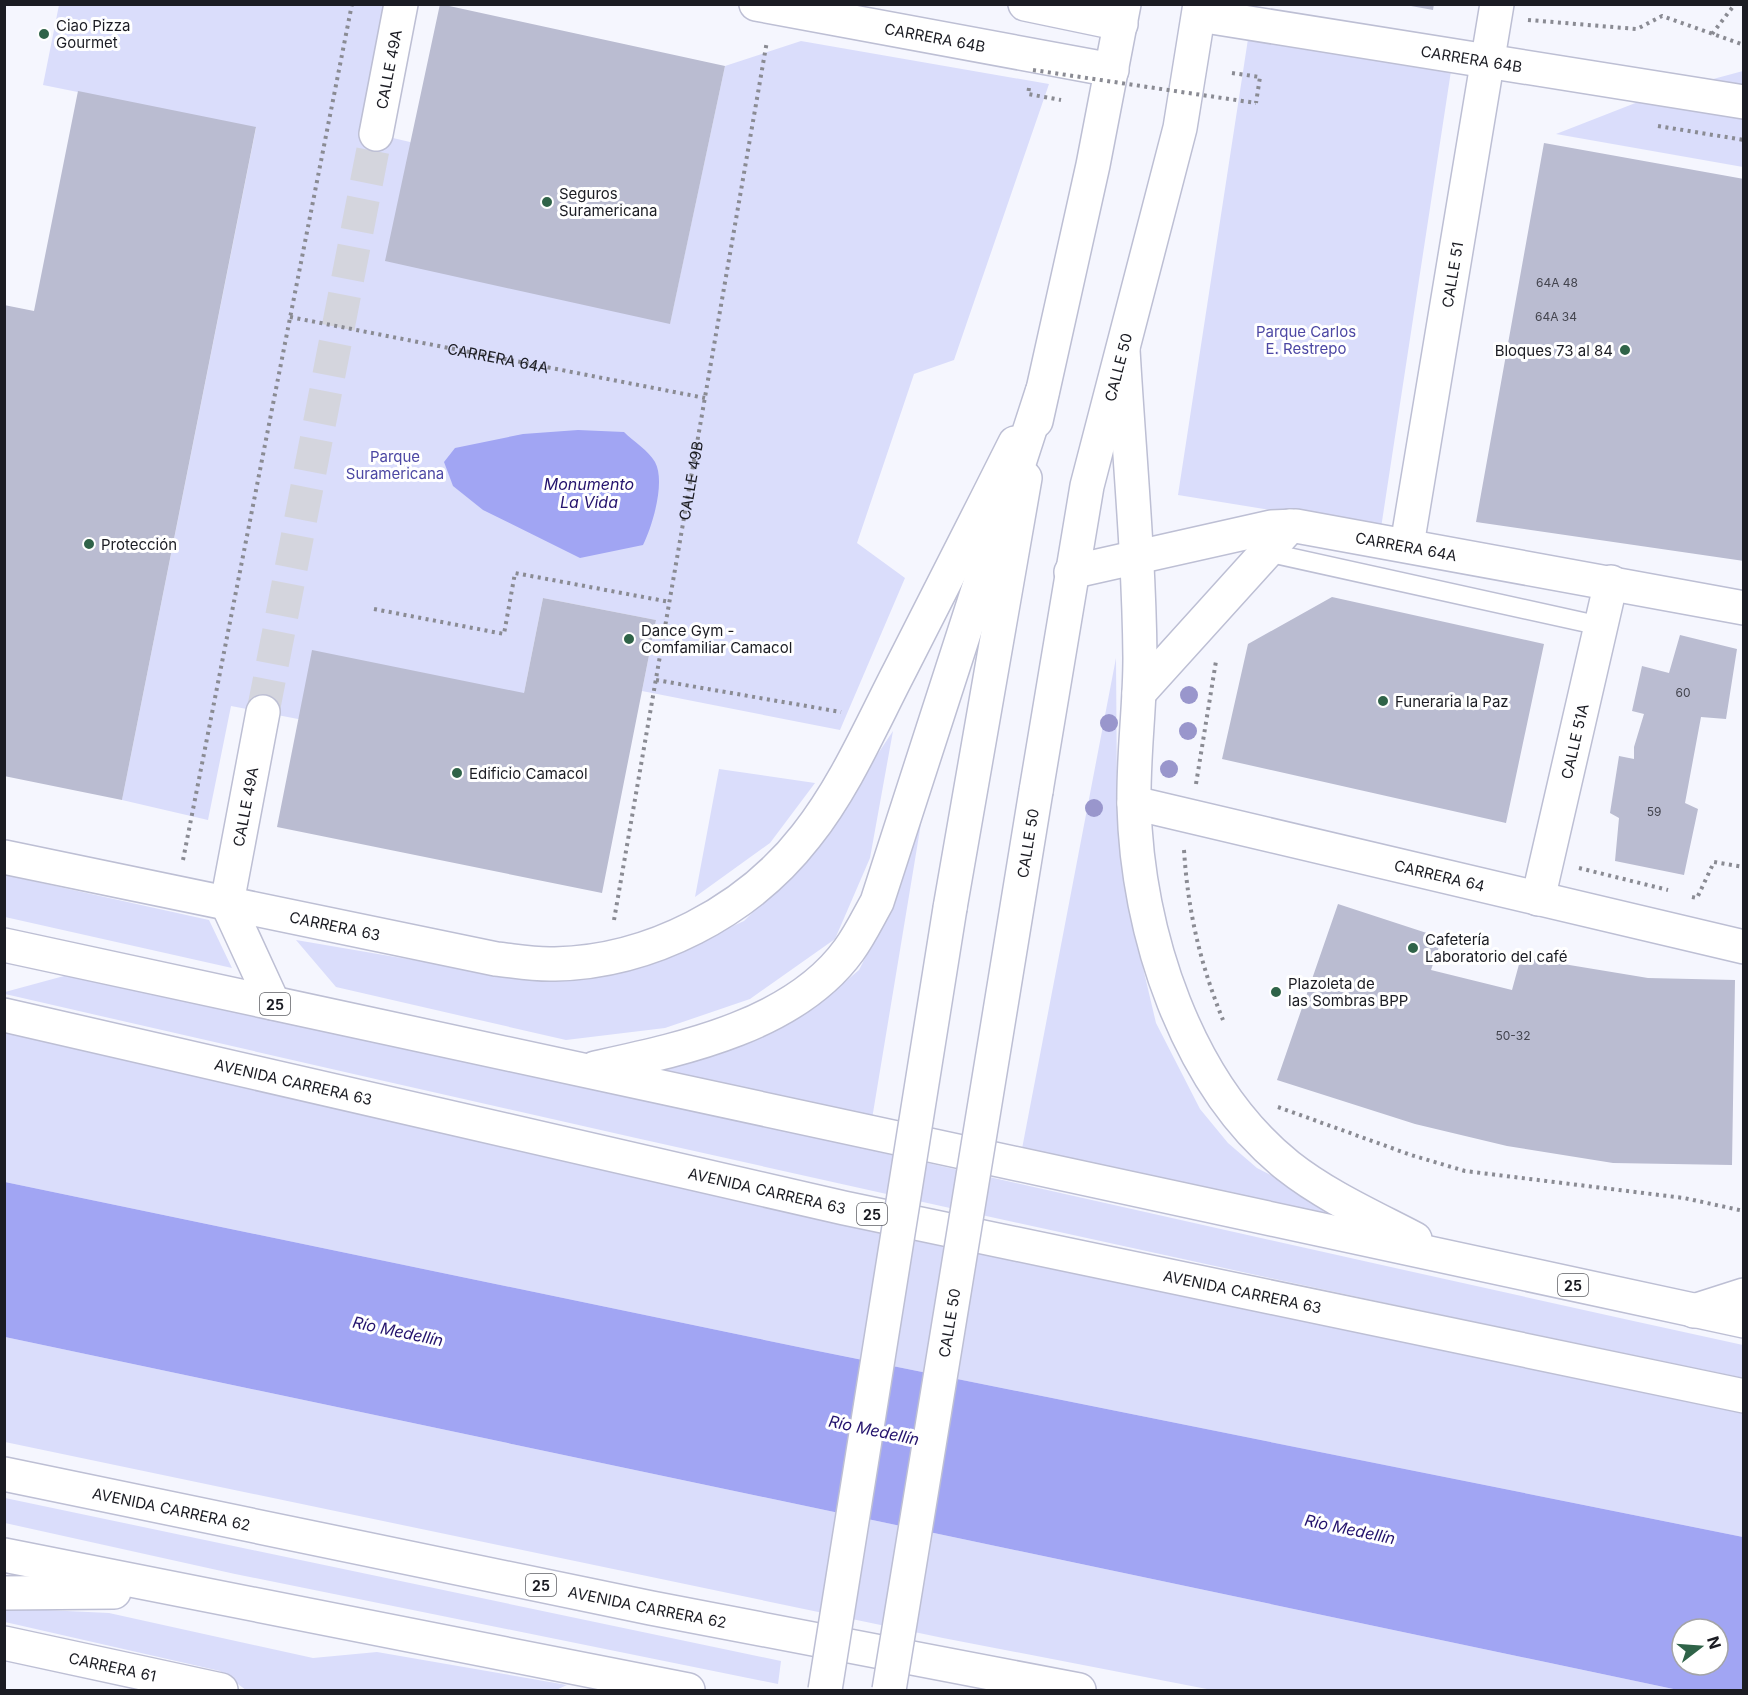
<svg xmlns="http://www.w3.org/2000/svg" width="1748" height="1695" font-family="Inter,sans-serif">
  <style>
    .green { fill: #daddfb }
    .water { fill: #a1a5f3; fill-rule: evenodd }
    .building { fill: #babcd1 }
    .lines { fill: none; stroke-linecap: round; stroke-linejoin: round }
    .street-tunnel { stroke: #d4d5dd; stroke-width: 33; stroke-dasharray: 33 16; stroke-linecap: butt }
    .lane-casing { stroke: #bdbfd4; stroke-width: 21 }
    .street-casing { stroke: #bdbfd4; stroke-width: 36 }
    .secondary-casing { stroke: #bdbfd4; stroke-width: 36 }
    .highway-casing { stroke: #bdbfd4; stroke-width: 36 }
    .path { stroke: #8a8b93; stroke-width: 4; stroke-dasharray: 3 4.5; stroke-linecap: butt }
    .lane { stroke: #fff; stroke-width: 18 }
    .street { stroke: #fff; stroke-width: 33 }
    .secondary { stroke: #fff; stroke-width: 33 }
    .highway { stroke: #fff; stroke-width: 33 }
    .secondary-bridge-casing { stroke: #bdbfd4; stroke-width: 36; stroke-linecap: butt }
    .path-bridge { stroke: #8a8b93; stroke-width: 4; stroke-dasharray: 3 4.5; stroke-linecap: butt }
    .secondary-bridge { stroke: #fff; stroke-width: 33 }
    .tree { fill: #9996cc }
    .poi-dot { fill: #2f6348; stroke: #fff; stroke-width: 2 }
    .labels { text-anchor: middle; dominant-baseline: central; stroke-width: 6; stroke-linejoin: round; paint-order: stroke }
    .number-label { font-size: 12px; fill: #43444e }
    .shield { fill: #fff; stroke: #5f6065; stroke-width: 1.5 }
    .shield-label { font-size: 14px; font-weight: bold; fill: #1b1c23 }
    .poi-label { font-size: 15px; fill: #1b1c23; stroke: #fff; text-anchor: start }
    .street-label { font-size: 15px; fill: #1b1c23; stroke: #fff }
    .park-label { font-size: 15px; fill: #4d48a4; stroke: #fff }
    .water-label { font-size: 16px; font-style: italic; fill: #24136d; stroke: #fff }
  </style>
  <rect width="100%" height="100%" fill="#f5f6fe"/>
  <path class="green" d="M59 5H389L363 131 410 142 670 323 725 66 801 41 1049 84 954 360 914 374 857 543 905 578 840 730 642 691 656 620 543 598 524 693 298 719 231 706 208 820 122 800 256 128 43 85Z
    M1248 39 1451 71 1381 528 1178 495Z
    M1743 71V167L1556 134 1661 93Z
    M1116 658 1117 799 1125 891 1156 1023 1200 1109 1228 1143 1257 1168 1379 1231 1021 1154Z
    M893 731 870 858 835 939 750 999 665 1028 566 1040 336 987 296 940 495 974 575 979 669 955 744 921 811 854Z
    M933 751 872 1119 654 1072 752 1041 813 1009 859 970 897 895Z
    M719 769 815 783 770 843 695 897Z
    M5 875 209 920 232 968 5 917Z
    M75 973C632 1095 1187 1223 1743 1345V1378C1162 1258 583 1127 5 994V992Z
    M5 1033 837 1221 1743 1413V1537L813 1350 5 1182Z
    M5 1337 1678 1690H1212L943 1638 5 1442Z
    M5 1498 781 1661 778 1684 235 1574 5 1523Z
    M4 1608 109 1613 313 1658 377 1652 567 1685 556 1690H246L220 1671 5 1622Z"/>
  <path class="water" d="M578 430 624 432C633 441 649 451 655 462 666 482 652 527 643 545L580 558 483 510 453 486 444 462 455 448 523 434Z
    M5 1182 813 1350 1743 1537V1690H1678L5 1337ZM1682 1629H1718V1665H1682Z"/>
  <path class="building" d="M440 4 725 66 670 324 385 261Z
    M1411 4H1434L1433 10 1411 6Z
    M78 91 256 127 122 800 4 776V305L34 311Z
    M1544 143 1744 179V561L1476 522Z
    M1332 597 1544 644 1506 823 1222 759 1248 644Z
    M543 598 656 620 602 893 277 827 312 650 524 693Z
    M1680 635 1737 649 1726 719 1701 717 1685 803 1698 809 1684 875 1615 861 1619 818 1610 813 1619 756 1634 759V747L1644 714 1632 711 1642 666 1669 673Z
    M1338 904 1442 938 1431 970 1512 990 1521 957 1648 978 1735 980 1732 1165 1613 1163 1507 1146 1415 1124 1277 1080Z"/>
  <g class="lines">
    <path class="street-tunnel" d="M263 712 376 134"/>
    <g class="lane-casing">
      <path id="lane" d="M1266 552 1601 626"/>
    </g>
    <g class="street-casing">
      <g id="street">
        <path id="s3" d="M756 4 1112 70"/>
        <path d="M1025 4 1121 24"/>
        <path id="s4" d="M1199 15 1744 102"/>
        <path id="s5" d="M376 134 401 4"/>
        <path id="s6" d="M1407 545 1497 4"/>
        <path id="s7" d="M1071 572 1271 527 1296 526 1744 608"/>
        <path id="s8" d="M1134 803 1744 947"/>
        <path id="s9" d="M4 857 496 959C515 961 535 965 555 964 650 962 747 912 806 836 845 787 871 726 900 670 938 595 977 519 1015 443"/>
        <path id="s10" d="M1538 899 1611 582"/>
        <path id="s11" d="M227 903 263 712"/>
        <path d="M1694 1311 1744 1295"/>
        <path id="s12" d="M4 1643 221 1690"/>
      </g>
    </g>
    <g class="secondary-casing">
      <g id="secondary">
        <path d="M1036 421 1093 165 1124 4"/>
        <path id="s13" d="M1036 791 1087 486 1180 128 1200 4"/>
        <path d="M950 908 1025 478"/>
      </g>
    </g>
    <g class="highway-casing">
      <g id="highway">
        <path d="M1123 350C1129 453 1139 556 1140 658 1140 707 1133 756 1134 805 1137 932 1186 1084 1288 1166 1326 1196 1373 1217 1415 1239"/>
        <path d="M1139 693 1290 526"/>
        <path d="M227 903 273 1003"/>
        <path d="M4 945 1744 1321"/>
        <path id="s14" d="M4 1015 844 1208 1744 1396"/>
        <path d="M595 1068C682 1049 794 1026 849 950 860 935 868 918 877 902L1042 392"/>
        <path id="s15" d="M4 1474 651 1608 1079 1690"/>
        <path d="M4 1555 688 1690"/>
        <path d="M4 1593 114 1592"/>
      </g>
    </g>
    <g class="path">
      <path d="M1528 20 1637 29 1662 16 1744 45"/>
      <path d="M1712 34 1735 4"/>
      <path d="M1232 73 1260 77 1256 103"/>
      <path d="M1029 88 1028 94 1061 100"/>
      <path d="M1658 126 1744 140"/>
      <path id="s1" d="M290 317 705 398"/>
      <path d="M374 609 504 634 515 573 670 602"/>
      <path d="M656 680 841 712"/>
      <path d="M1196 784 1216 661"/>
      <path d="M1184 850C1188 912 1200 963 1223 1020"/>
      <path d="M183 860 352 4"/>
      <path d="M1579 868 1668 890"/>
      <path d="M1692 897 1697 898 1714 862 1744 867"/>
      <path id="s2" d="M614 920 767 41"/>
      <path d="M1278 1107 1411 1155 1465 1171 1684 1198 1744 1211"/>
    </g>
    <use href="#lane" class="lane"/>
    <use href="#street" class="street"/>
    <use href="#secondary" class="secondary"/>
    <use href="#highway" class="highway"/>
    <g class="secondary-bridge-casing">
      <g id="secondary-bridge">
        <path d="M825 1690 950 908"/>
        <path id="s16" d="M889 1690 1036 791"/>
      </g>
    </g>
    <path class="path-bridge" d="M1033 70 1256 103"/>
    <use href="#secondary-bridge" class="secondary-bridge"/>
  </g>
  <g class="tree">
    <circle cx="1189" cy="695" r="9"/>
    <circle cx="1109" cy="723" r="9"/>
    <circle cx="1188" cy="731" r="9"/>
    <circle cx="1169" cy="769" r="9"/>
    <circle cx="1094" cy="808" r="9"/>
  </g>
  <g class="poi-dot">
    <circle cx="44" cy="34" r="6"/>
    <circle cx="547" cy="202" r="6"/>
    <circle cx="1625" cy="350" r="6"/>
    <circle cx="89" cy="544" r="6"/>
    <circle cx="629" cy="639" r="6"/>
    <circle cx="1383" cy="701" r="6"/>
    <circle cx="457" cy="773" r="6"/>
    <circle cx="1413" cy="948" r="6"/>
    <circle cx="1276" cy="992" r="6"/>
  </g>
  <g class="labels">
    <g class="number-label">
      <text x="1557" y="282">64A 48</text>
      <text x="1556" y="316">64A 34</text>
      <text x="1683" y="692">60</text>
      <text x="1654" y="811">59</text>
      <text x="1513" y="1035">50-32</text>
    </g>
    <g class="shield">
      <rect x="260" y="993" width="30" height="22" rx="4.5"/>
      <rect x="857" y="1203" width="30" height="22" rx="4.5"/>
      <rect x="1558" y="1274" width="30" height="22" rx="4.5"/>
      <rect x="526" y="1574" width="30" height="22" rx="4.5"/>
    </g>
    <g class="shield-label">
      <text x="275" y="1004">25</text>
      <text x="872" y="1214">25</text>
      <text x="1573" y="1285">25</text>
      <text x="541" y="1585">25</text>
    </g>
    <g class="poi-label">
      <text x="56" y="25">Ciao Pizza<tspan x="56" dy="17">Gourmet</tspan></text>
      <text x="559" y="193">Seguros<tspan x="559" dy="17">Suramericana</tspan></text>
      <text x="1613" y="350" text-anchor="end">Bloques 73 al 84</text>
      <text x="101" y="544">Protección</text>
      <text x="641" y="630">Dance Gym -<tspan x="641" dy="17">Comfamiliar Camacol</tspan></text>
      <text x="1395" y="701">Funeraria la Paz</text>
      <text x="469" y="773">Edificio Camacol</text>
      <text x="1425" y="939">Cafetería<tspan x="1425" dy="17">Laboratorio del café</tspan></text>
      <text x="1288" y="983">Plazoleta de<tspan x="1288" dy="17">las Sombras BPP</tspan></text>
    </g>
    <g class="street-label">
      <text stroke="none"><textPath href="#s3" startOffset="182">CARRERA 64B</textPath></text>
      <text stroke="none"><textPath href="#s4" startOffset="276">CARRERA 64B</textPath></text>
      <text stroke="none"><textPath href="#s5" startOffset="66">CALLE 49A</textPath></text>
      <text stroke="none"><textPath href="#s6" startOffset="274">CALLE 51</textPath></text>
      <text stroke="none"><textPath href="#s1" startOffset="212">CARRERA 64A</textPath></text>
      <text stroke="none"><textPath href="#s13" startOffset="432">CALLE 50</textPath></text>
      <text stroke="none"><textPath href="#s2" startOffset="446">CALLE 49B</textPath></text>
      <text stroke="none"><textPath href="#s7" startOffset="342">CARRERA 64A</textPath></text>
      <text stroke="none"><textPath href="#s10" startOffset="162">CALLE 51A</textPath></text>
      <text stroke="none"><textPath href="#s11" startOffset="98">CALLE 49A</textPath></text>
      <text stroke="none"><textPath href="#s16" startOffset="858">CALLE 50</textPath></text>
      <text stroke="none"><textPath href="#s8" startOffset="314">CARRERA 64</textPath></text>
      <text stroke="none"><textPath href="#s9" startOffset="338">CARRERA 63</textPath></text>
      <text stroke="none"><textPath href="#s14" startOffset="297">AVENIDA CARRERA 63</textPath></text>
      <text stroke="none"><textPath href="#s14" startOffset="783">AVENIDA CARRERA 63</textPath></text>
      <text stroke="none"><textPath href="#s14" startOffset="1269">AVENIDA CARRERA 63</textPath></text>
      <text stroke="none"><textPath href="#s16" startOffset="372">CALLE 50</textPath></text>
      <text stroke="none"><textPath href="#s15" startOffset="171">AVENIDA CARRERA 62</textPath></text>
      <text stroke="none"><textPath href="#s15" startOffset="657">AVENIDA CARRERA 62</textPath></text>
      <text stroke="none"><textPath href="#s12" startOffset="111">CARRERA 61</textPath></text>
    </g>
    <g class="park-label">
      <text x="1306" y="331">Parque Carlos<tspan x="1306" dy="17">E. Restrepo</tspan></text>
      <text x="395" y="456">Parque<tspan x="395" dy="17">Suramericana</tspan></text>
    </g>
    <g class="water-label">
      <text x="589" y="484">Monumento<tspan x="589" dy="18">La Vida</tspan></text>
      <text transform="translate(398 1331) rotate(12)">Río Medellín</text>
      <text transform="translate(874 1430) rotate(12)">Río Medellín</text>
      <text transform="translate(1350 1529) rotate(12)">Río Medellín</text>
    </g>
  </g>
  <rect width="1748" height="1695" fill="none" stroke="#1b1c23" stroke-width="12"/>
  <g transform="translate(1700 1647) rotate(73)"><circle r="28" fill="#ffffff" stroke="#a4a4a7" stroke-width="1.5"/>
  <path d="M0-4.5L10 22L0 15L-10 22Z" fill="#2f6348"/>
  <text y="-9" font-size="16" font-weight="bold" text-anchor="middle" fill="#1b1c23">N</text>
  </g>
</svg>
